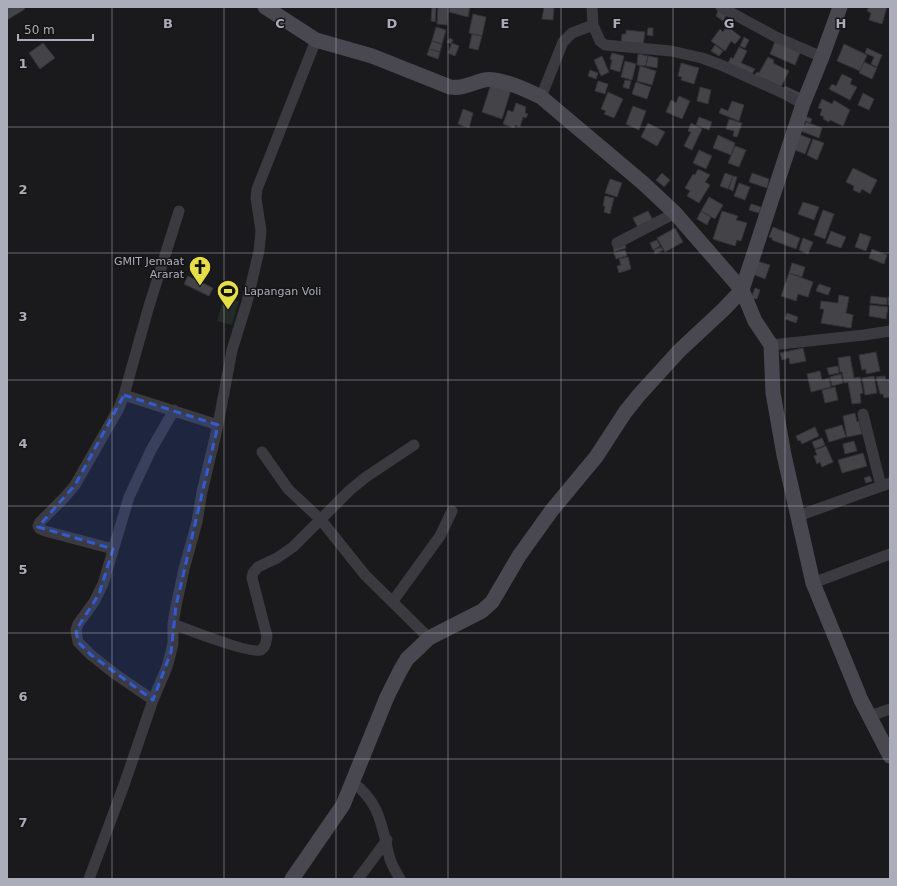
<svg xmlns="http://www.w3.org/2000/svg" width="897" height="886" font-family="'DejaVu Sans',sans-serif">
  <style>
    .green { fill: #232b26 }
    .building { fill: #444348; stroke: #343337 }
    .lines { fill: none; stroke-linecap: round; stroke-linejoin: round }
    .street { stroke: #3b3a40; stroke-width: 11 }
    .secondary { stroke: #494850; stroke-width: 15 }
    .marked { fill: #325cd4; fill-opacity: 0.2; stroke: #325cd4; stroke-width: 3; stroke-dasharray: 8 5; stroke-linejoin: round }
    .grid { fill: none; stroke: #acadba; stroke-width: 1; stroke-opacity: 0.55 }
    .labels { text-anchor: middle; dominant-baseline: central; stroke-width: 3; stroke-linejoin: round; paint-order: stroke }
    .poi-label { font-size: 11px; fill: #acadba; stroke: #151416; text-anchor: end }
    .grid-label { font-size: 13px; text-anchor: middle; font-weight: bold; fill: #acadba; stroke: #151416; stroke-width: 3; stroke-linejoin: round; paint-order: stroke }
  </style>
  <rect width="100%" height="100%" fill="#1a191b"/>
  <path class="green" d="M224 297 239 301 232 325 217 321Z"/>
  <path class="building" d="M7 7H24L25 9 7 20Z
    M432 7H436L435 22 431 21Z
    M438 7H448L447 25 437 24Z
    M450 7H470L468 17 449 12Z
    M544 7H554L553 20 542 19Z
    M869 7H887L882 24 869 20 871 13 867 11Z
    M719 9 727 14 723 21 716 16Z
    M473 14 486 17 482 36 469 33Z
    M727 26 741 37 735 44 731 41 725 51 711 41 720 29 723 32Z
    M436 27 446 30 442 44 432 41Z
    M648 28H653V36L647 35Z
    M626 30 645 32 643 46 621 44 622 34H626Z
    M472 34 482 36 478 50 469 48Z
    M744 37 749 40 745 48 740 46Z
    M450 38 453 40 451 44 447 42Z
    M776 39 800 53 795 65 770 54Z
    M432 41 442 44 440 52 429 49Z
    M43 43 55 58 40 69 29 53Z
    M452 43 459 46 455 56 448 53Z
    M844 44 867 55 860 71 837 61Z
    M715 45 723 51 719 56 711 51Z
    M739 47 747 51 741 63 755 69 751 76 727 65 731 57 733 59Z
    M867 48 882 55 877 67 871 64 874 57 865 53Z
    M429 49 440 52 438 59 427 55Z
    M612 53 624 56 620 72 610 69 612 60 610 59Z
    M638 54 648 56 646 66 637 65Z
    M602 56 609 72 601 76 594 60Z
    M648 56 658 58 657 68 646 66Z
    M768 57 774 60 773 63 789 71 781 87 765 79 764 81 754 76 757 72 759 73Z
    M625 61 636 64 632 80 621 77Z
    M864 62 877 68 872 79 859 73Z
    M681 63 699 68 694 84 681 80 682 77 678 76Z
    M640 66 656 71 652 85 637 81Z
    M590 70 598 73 596 79 588 76Z
    M842 74 852 79 850 84 857 87 850 100 829 89 832 84 836 86Z
    M625 80 631 81 629 89 623 87Z
    M598 81 608 84 605 94 595 91Z
    M636 82 651 87 647 99 632 94Z
    M491 84 511 90 502 119 482 112Z
    M785 86 800 93 798 97 783 90Z
    M700 87 711 90 708 104 697 101Z
    M608 92 623 99 614 118 604 114 606 111 601 109Z
    M863 93 874 99 869 110 858 105Z
    M679 96 690 101 682 119 666 112 671 100 676 103Z
    M822 99 832 104 834 100 850 110 843 126 830 120 829 122 823 119 824 117 820 115 822 109 818 108Z
    M732 101 744 105 739 121 719 113 721 108 728 111Z
    M516 103 526 107 525 113 528 114 526 118 523 117 520 127 515 125 514 128 503 124 508 110 513 112Z
    M633 106 646 111 639 130 626 124Z
    M463 109 473 113 469 128 458 124Z
    M802 115 812 119 810 123 801 119Z
    M699 117 712 122 709 130 696 125Z
    M729 119 742 123 737 137 733 136 734 131 726 129Z
    M806 122 822 128 819 138 801 131 803 124 805 125Z
    M648 123 665 132 657 146 641 137Z
    M691 123 702 129 692 150 684 146 691 132 688 131Z
    M796 133 811 139 805 154 790 148Z
    M718 135 735 143 731 155 713 148Z
    M813 139 824 143 817 160 807 155Z
    M735 146 746 150 739 167 728 163Z
    M699 150 712 156 706 169 693 163Z
    M853 168 877 180 870 194 862 189 860 193 853 190 854 186 846 182Z
    M698 169 710 175 705 182 710 185 699 203 687 196 690 191 685 188 693 174 695 175Z
    M662 173 670 180 664 187 656 180Z
    M725 173 733 176 728 189 720 186Z
    M752 173 769 179 767 188 749 182Z
    M733 176 737 177 733 191 729 189Z
    M610 179 622 183 617 197 605 193Z
    M739 183 750 187 745 200 734 196Z
    M605 196 614 198 610 214 604 212 605 206H603Z
    M709 197 723 205 715 219 701 211Z
    M803 202 819 207 814 220 798 214Z
    M751 204 761 207 759 213 749 210Z
    M823 210 834 214 825 239 814 235Z
    M648 211 654 222 639 230 633 218Z
    M701 211 711 217 707 225 697 219Z
    M722 211 738 216 736 220 747 223 741 241 737 240 735 246 713 239Z
    M773 227 800 238 796 249 772 240V238L769 237Z
    M675 228 683 242 665 252 657 238Z
    M831 231 846 237 841 248 826 243Z
    M860 233 871 237 866 251 855 247Z
    M803 238 813 242 808 254 799 250Z
    M657 240 660 246 653 250 650 243Z
    M624 242 626 248 614 252 613 245Z
    M661 247 663 250 655 254 654 250Z
    M872 249 887 255 884 264 869 258Z
    M625 250 627 256 616 259 614 253Z
    M628 257 631 269 619 273 617 266 621 265 619 259Z
    M757 261 770 265 765 279 752 274Z
    M792 263 805 267 802 277 789 273Z
    M789 273 813 282 808 297 798 294 796 301 781 296Z
    M188 276 213 288 209 296 184 284Z
    M819 284 831 288 828 295 816 291Z
    M755 288 760 290 757 299 751 298Z
    M839 295 849 297 846 313 853 315 851 328 821 323 824 309H820L821 301 838 303Z
    M871 296 887 298V305L870 303Z
    M888 297H890V305H888Z
    M870 305 888 307 886 319 869 316Z
    M787 313 798 317 796 323 785 319Z
    M803 348 806 361 790 364 789 358 782 360 780 353Z
    M876 352 880 371 866 374V369L862 370 859 355Z
    M850 356 854 378 860 377 863 393 860 394 861 403 852 404 848 382 844 383 842 372H840L838 358Z
    M838 366 839 373 829 375 827 368Z
    M820 371 822 380 829 378 831 387 811 392 807 374Z
    M841 374 843 383 832 386 830 377Z
    M874 376 877 393 865 395 862 378Z
    M885 376 886 380 890 379V397L884 398 883 394H880L876 377Z
    M835 387 838 400 825 403 822 390Z
    M855 413 857 422 859 421 862 434 847 437 843 416Z
    M842 425 846 437 829 442 825 430Z
    M815 427 819 436 802 444 800 440 798 441 796 436Z
    M822 438 825 445 815 449 812 442Z
    M854 441 857 451 845 454 843 444Z
    M826 446 833 462 822 467 820 462 817 464 814 456 817 455 815 450Z
    M863 453 867 466 842 473 838 460Z
    M870 476 872 481 866 483 864 478Z"/>
  <g class="lines">
    <path class="street" d="M721 7 776 37 822 57
      M593 25 600 41 605 45 671 51 702 58 721 65 785 94 803 104
      M541 97 563 42 572 33 593 25 592 7
      M617 243 675 213
      M771 345 864 335 890 331
      M124 395 149 306 179 211
      M863 414 881 486
      M262 452 288 489 321 520 365 575 429 638
      M798 516 890 483
      M113 549 45 531 40 529 38 526 40 522 64 498 75 485 119 408 124 395 218 425
      M813 583 890 554
      M393 601 440 536 452 511
      M173 624C186 629 252 655 261 650 266 647 266 641 267 636L252 578 253 573 258 567 277 558 293 547 350 490 366 477 414 445
      M153 700 115 674 91 655 78 642 76 630 78 624 94 602 103 584 129 497 151 450 174 410
      M870 716 890 709
      M352 782C381 802 382 829 390 859 392 866 397 873 400 879
      M89 879 124 785 153 700 167 667 171 652 173 643V624L176 606 184 569 197 522 202 492 218 425 232 350 247 302 259 251 261 231 256 198 257 189 316 40
      M358 879 387 840"/>
    <path class="secondary" d="M265 7 316 40 372 56 450 87C463 89 472 83 484 80 499 77 527 90 541 97L643 183 675 213 742 290 755 321 771 345 773 393 784 455 813 583 861 700 890 756
      M292 879 343 805 387 697 400 671 407 659 429 638 482 611 492 602 519 556 552 510 596 457 626 411 639 395 679 351 724 309 742 290 803 104 822 57 840 7"/>
  </g>
  <path class="marked" d="M124 395 218 425 176 606 171 652 153 700 91 655 78 642 76 630 99 594 113 549 38 527 75 485Z"/>
  <path class="grid" d="M112 7V879M224 7V879M336 7V879M448 7V879M561 7V879M673 7V879M785 7V879M7 127H890M7 253H890M7 380H890M7 506H890M7 633H890M7 759H890"/>
  <defs>
    <g id="church-pin" transform="scale(1.15)"><path d="M0 17L-7.5 6A9.5 9.5 0 1 1 7.5 6Z" fill="#e6de46" stroke="#151416"/><path d="M-1.2-6h2.4v3.5h3.3v2.4h-3.3V6h-2.4V-.1h-3.3v-2.4h3.3Z" fill="#111"/></g>
    <g id="stadium-pin" transform="scale(1.15)"><path d="M0 17L-7.5 6A9.5 9.5 0 1 1 7.5 6Z" fill="#e6de46" stroke="#151416"/><path d="M0-5a6.5 5 0 1 0 0 10a6.5 5 0 1 0 0-10ZM-3.5-1.8h7v3.6h-7Z" fill="#111"/></g>
  </defs>
  <g fill-rule="evenodd">
    <use href="#church-pin" x="200" y="267"/>
    <use href="#stadium-pin" x="228" y="291"/>
  </g>
  <g class="labels">
    <g class="poi-label">
      <text x="184" y="261">GMIT Jemaat<tspan x="184" dy="13">Ararat</tspan></text>
      <text x="244" y="291" text-anchor="start">Lapangan Voli</text>
    </g>
  </g>
  <g class="grid-label">
    <text x="168" y="28">B</text>
    <text x="280" y="28">C</text>
    <text x="392" y="28">D</text>
    <text x="505" y="28">E</text>
    <text x="617" y="28">F</text>
    <text x="729" y="28">G</text>
    <text x="841" y="28">H</text>
    <text x="23" y="68">1</text>
    <text x="23" y="194">2</text>
    <text x="23" y="321">3</text>
    <text x="23" y="448">4</text>
    <text x="23" y="574">5</text>
    <text x="23" y="701">6</text>
    <text x="23" y="827">7</text>
  </g>
  <rect width="897" height="886" fill="none" stroke="#acadba" stroke-width="16"/>
  <path d="M18 34v6h75v-6" fill="none" stroke="#acadba" stroke-width="2"/>
  <text x="24" y="34" font-size="12" fill="#acadba" stroke="#151416" stroke-width="3" paint-order="stroke">50 m</text>
</svg>
